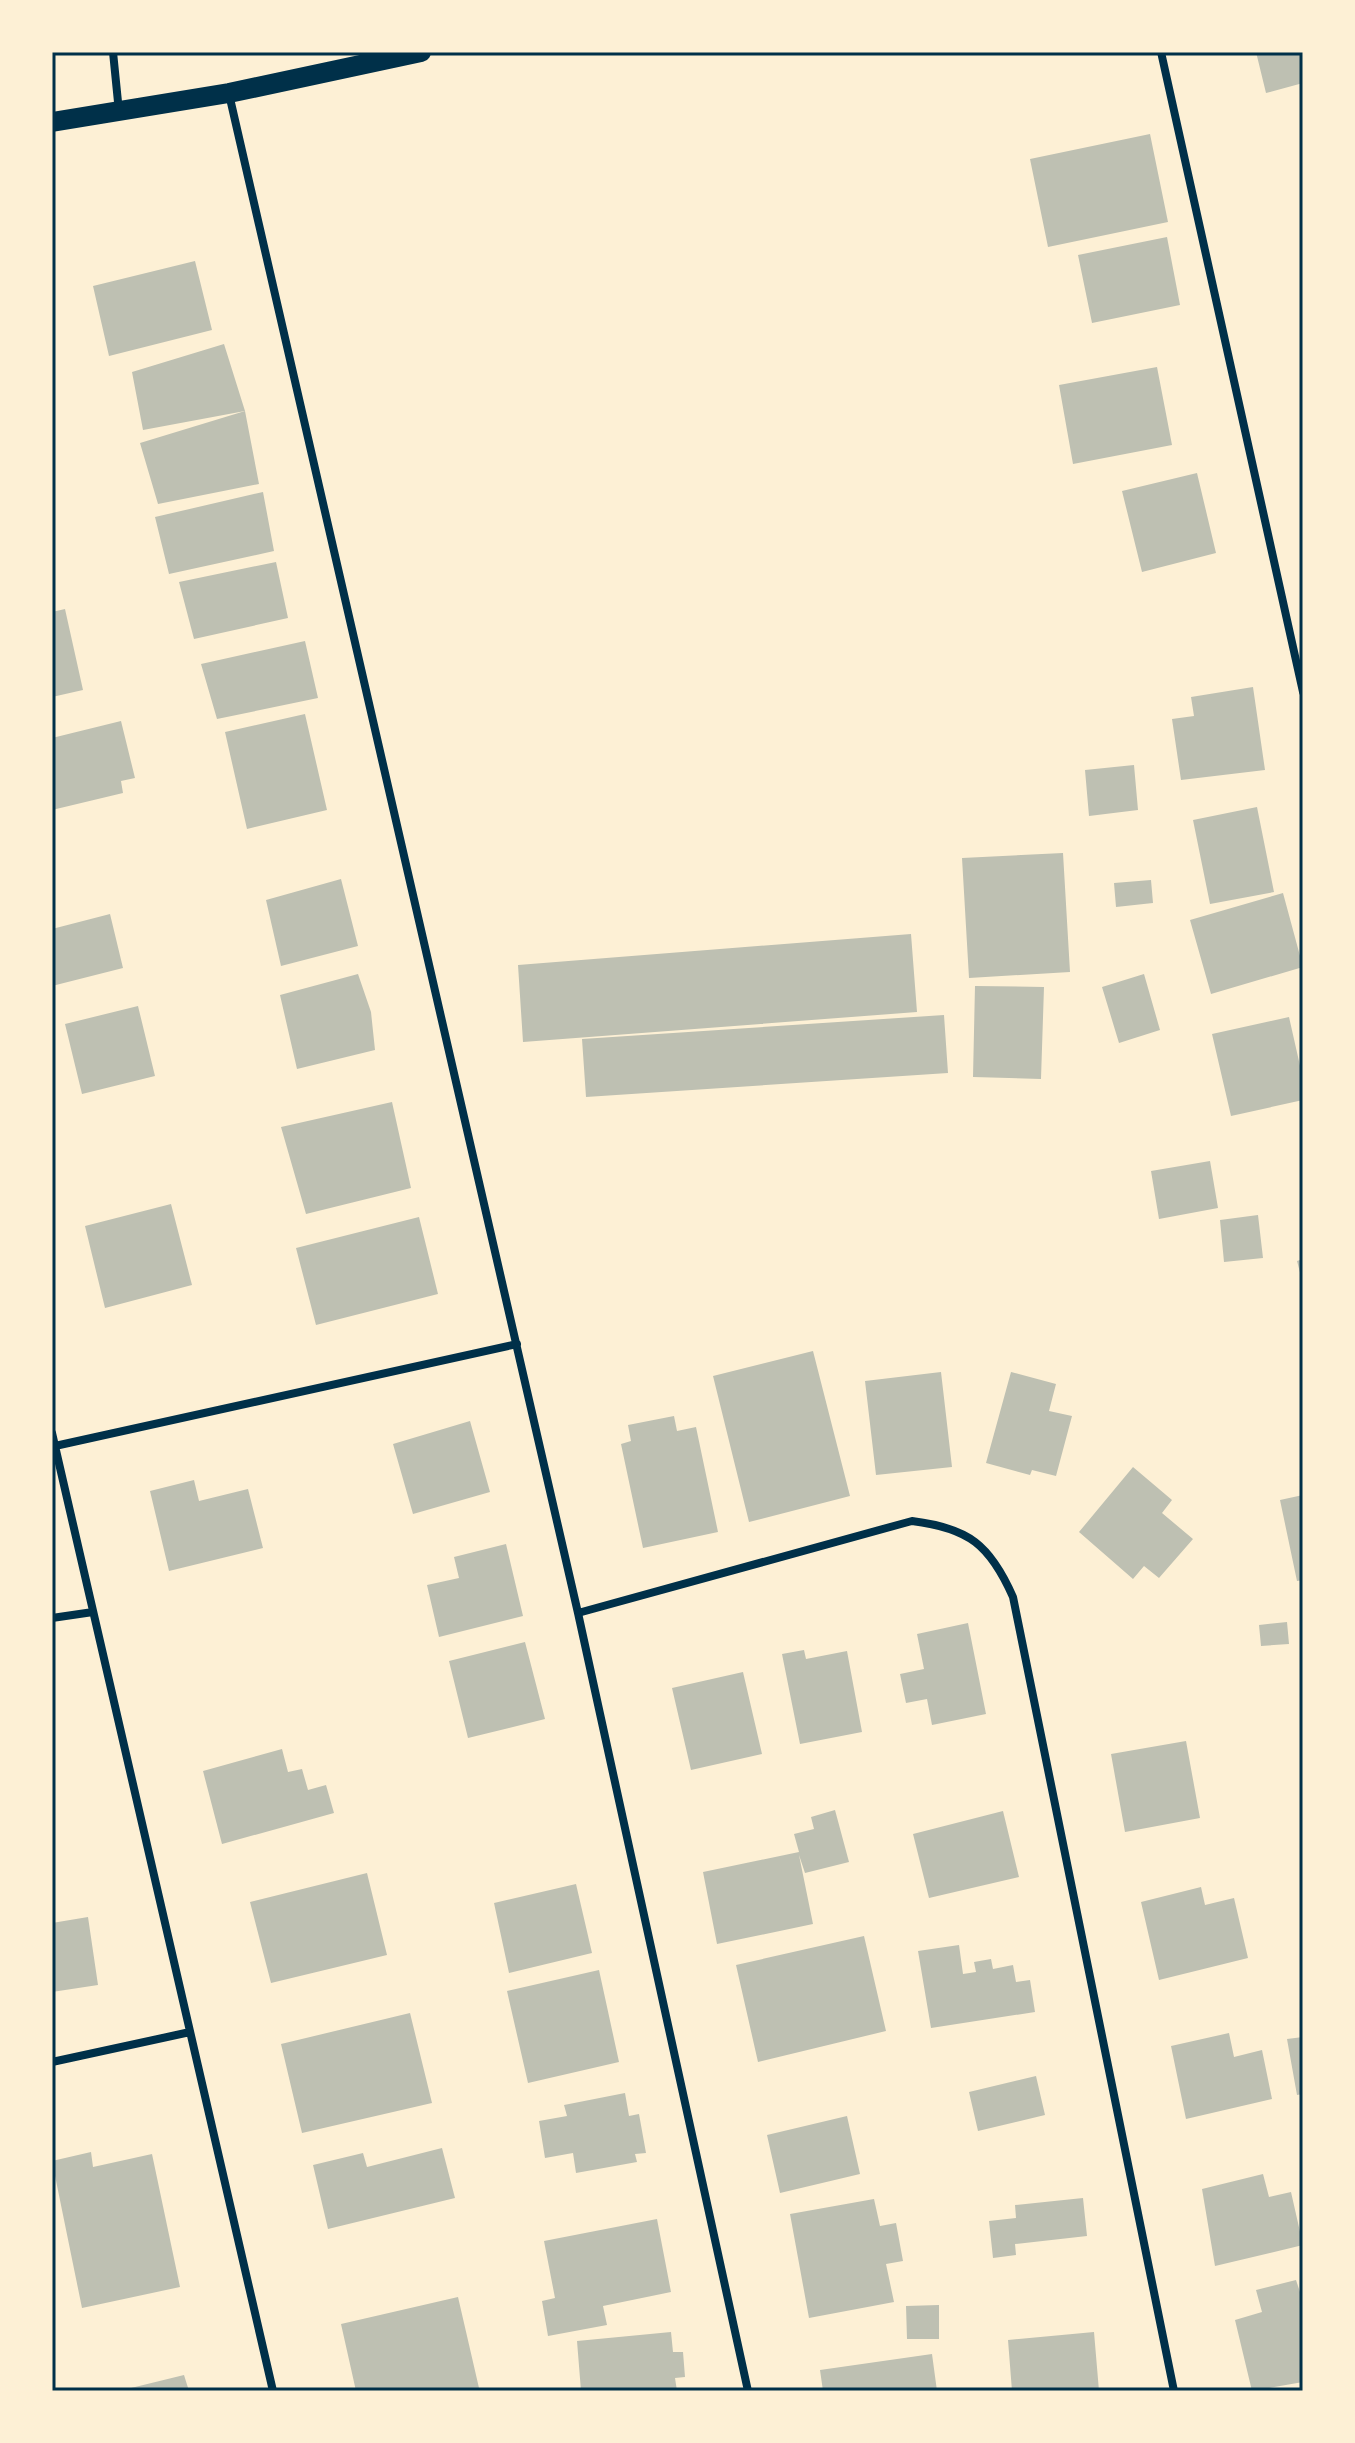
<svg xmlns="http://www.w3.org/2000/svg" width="1355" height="2443" font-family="Roboto,sans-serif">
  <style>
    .building { fill: #bec0b2 }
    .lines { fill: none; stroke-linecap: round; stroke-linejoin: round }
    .minor { stroke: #003049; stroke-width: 8 }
    .primary { stroke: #003049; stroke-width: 20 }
    .neatline { fill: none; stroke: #003049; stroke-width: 3 }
  </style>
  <rect width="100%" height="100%" fill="#fdf0d5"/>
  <path class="building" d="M1256 52H1303V83L1266 93Z
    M1150 134 1168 222 1048 247 1030 159Z
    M1167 237 1180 305 1092 323 1078 255Z
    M195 261 212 330 109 356 93 286Z
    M224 344 245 411 259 484 158 504 140 443 245 411 143 430 132 372Z
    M1157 367 1172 445 1073 464 1059 385Z
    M1197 473 1216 553 1142 572 1122 491Z
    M263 492 274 551 169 574 155 517Z
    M276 562 288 618 194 639 179 582Z
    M65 609 83 690 52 697V612Z
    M305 641 318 698 217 719 201 664Z
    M1253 687 1265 770 1181 780 1172 719 1194 716 1191 697Z
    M305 714 327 810 247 829 225 732Z
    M121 721 135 778 121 781 123 793 52 810V738Z
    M1134 765 1138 810 1089 816 1085 770Z
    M1257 807 1274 892 1210 904 1193 820Z
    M1063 853 1070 972 969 978 962 858Z
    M341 879 358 946 281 966 266 900Z
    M1151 880 1153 903 1116 907 1114 883Z
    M1283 893 1303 967 1211 994 1190 920Z
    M110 914 123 968 52 986V929Z
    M911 934 917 1012 523 1042 518 965Z
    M358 974 371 1012 375 1050 297 1069 280 995Z
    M1144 974 1160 1030 1119 1043 1102 987Z
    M975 986 1044 987 1041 1079 973 1077Z
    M138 1006 155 1076 82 1094 65 1024Z
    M944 1015 948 1073 586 1097 582 1039Z
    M1289 1017 1303 1079V1100L1231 1116 1212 1034Z
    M392 1102 411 1188 306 1214 281 1127Z
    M1210 1161 1218 1208 1159 1219 1151 1171Z
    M171 1204 192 1285 105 1308 85 1226Z
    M1258 1215 1263 1258 1224 1262 1220 1220Z
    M419 1217 438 1294 316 1325 296 1248Z
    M1303 1259V1280H1302L1297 1261Z
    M813 1351 850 1496 749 1522 713 1376Z
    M941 1372 952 1467 876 1475 865 1381Z
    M1011 1372 1056 1384 1049 1411 1072 1416 1056 1476 1032 1470 1030 1475 986 1463Z
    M674 1416 677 1431 696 1427 718 1532 643 1548 621 1444 631 1441 628 1425Z
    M470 1421 490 1492 413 1514 393 1444Z
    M1133 1467 1172 1500 1162 1513 1193 1539 1159 1578 1144 1566 1133 1579 1079 1532Z
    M194 1480 199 1501 248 1489 263 1548 169 1571 150 1491Z
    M1303 1495V1580L1297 1581 1280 1500Z
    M506 1544 523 1616 439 1637 427 1585 459 1578 454 1557Z
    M1287 1622 1289 1644 1261 1646 1259 1625Z
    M968 1623 986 1714 932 1725 927 1699 906 1703 900 1674 924 1669 917 1634Z
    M525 1642 545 1719 468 1738 449 1661Z
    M804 1650 806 1659 847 1651 862 1732 800 1744 782 1654Z
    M743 1672 762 1754 691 1770 672 1688Z
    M1186 1741 1200 1818 1125 1832 1111 1754Z
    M282 1749 288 1772 302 1769 308 1790 326 1785 334 1813 222 1844 203 1771Z
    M835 1810 849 1862 805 1873 799 1855 813 1924 717 1944 703 1872 799 1852 794 1834 814 1829 811 1817Z
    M1003 1811 1019 1877 929 1898 913 1834Z
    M367 1873 387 1955 271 1983 250 1902Z
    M576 1884 592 1953 509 1973 494 1903Z
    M1201 1887 1205 1905 1234 1898 1248 1958 1159 1980 1141 1902Z
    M88 1917 98 1985 52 1992V1923Z
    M864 1936 886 2031 758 2062 736 1965Z
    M959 1945 963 1974 976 1972 974 1962 991 1959 993 1969 1013 1965 1016 1982 1030 1980 1035 2012 931 2028 918 1951Z
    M599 1970 619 2062 528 2083 507 1991Z
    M410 2013 432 2103 302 2133 281 2044Z
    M1229 2033 1234 2057 1262 2050 1272 2099 1186 2119 1171 2046Z
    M1303 2037V2094L1297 2095 1287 2039Z
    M1036 2076 1045 2115 978 2131 969 2092Z
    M625 2093 629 2116 639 2114 646 2153 635 2154 637 2162 576 2173 573 2153 545 2158 539 2121 567 2116 564 2105Z
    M847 2116 860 2174 780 2193 767 2135Z
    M442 2148 455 2198 328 2229 313 2165 363 2153 367 2167Z
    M91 2152 93 2167 152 2154 180 2287 82 2308 52 2161Z
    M1263 2174 1269 2197 1291 2192 1303 2245 1215 2266 1202 2189Z
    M1083 2198 1087 2236 1015 2244 1016 2255 993 2258 989 2221 1016 2218 1015 2205Z
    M874 2199 880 2226 896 2223 903 2261 886 2264 894 2302 809 2318 790 2214Z
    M657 2219 671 2292 603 2306 607 2325 548 2336 542 2301 555 2298 544 2241Z
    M1296 2280 1303 2301V2382L1252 2391 1235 2320 1262 2312 1256 2290Z
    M458 2297 479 2388 356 2391 341 2324Z
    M939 2305V2339H907L906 2306Z
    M671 2332 673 2352H683L685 2377 675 2378 677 2391H581L577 2341Z
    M1094 2332 1099 2391H1012L1008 2340Z
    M932 2354 937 2391H823L820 2370Z
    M184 2375 189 2391H131V2388Z"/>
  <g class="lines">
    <path class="minor" d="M113 52 119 112
      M1161 52 1303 692
      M229 94 578 1613 748 2391
      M52 1433 273 2391
      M55 1446 517 1344
      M578 1613 912 1521C969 1528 990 1545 1013 1597L1174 2391
      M52 1618 93 1612
      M52 2062 190 2032"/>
    <path class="primary" d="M52 122 229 93 421 52"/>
  </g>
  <rect width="1355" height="2443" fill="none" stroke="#fdf0d5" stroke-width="108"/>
  <rect x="54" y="54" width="1247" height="2335" class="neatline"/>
</svg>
